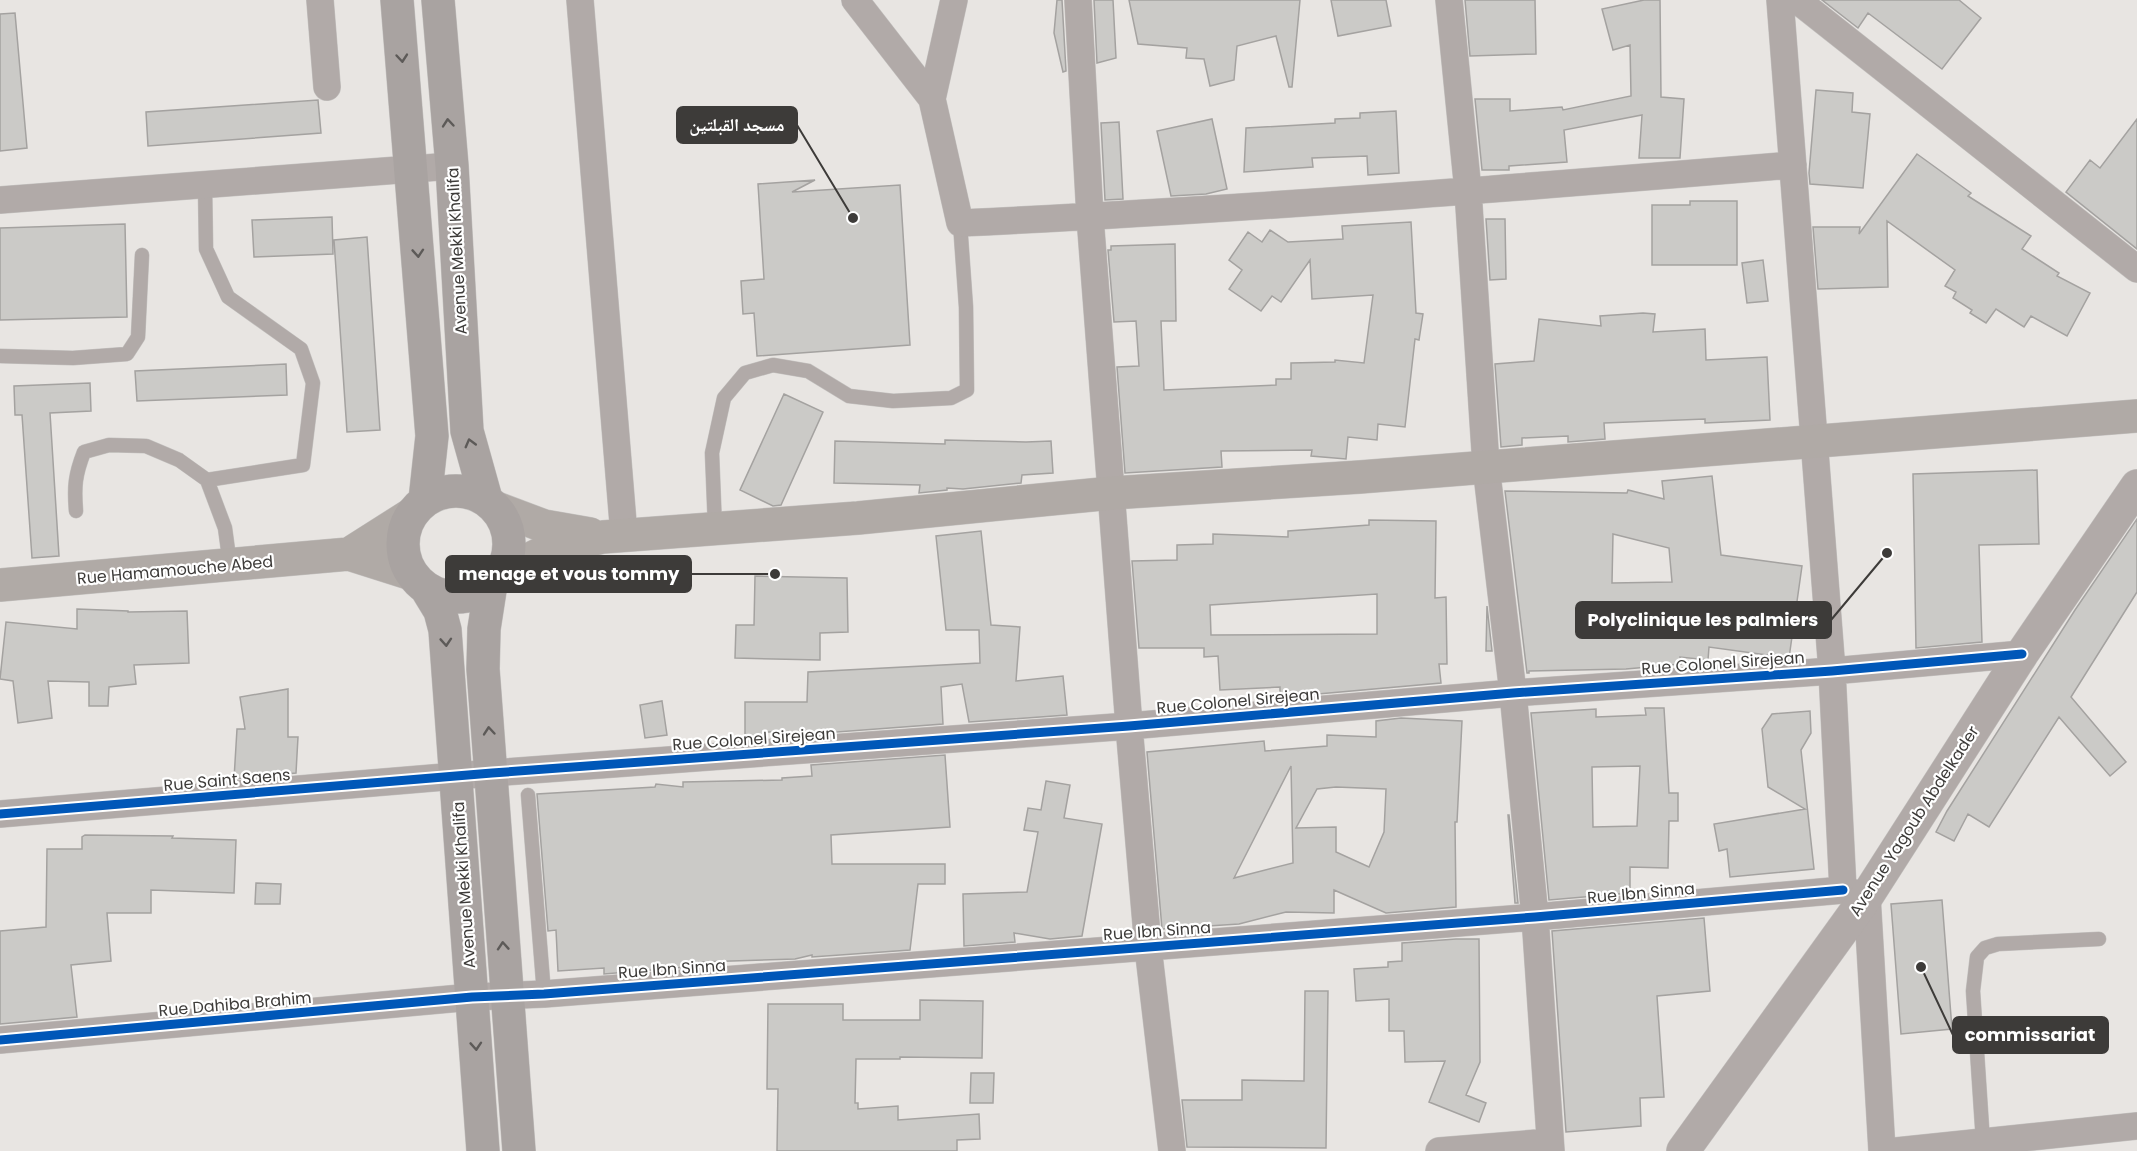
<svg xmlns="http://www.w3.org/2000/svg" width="2137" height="1151" font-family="Poppins,'Noto Naskh Arabic',sans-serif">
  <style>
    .building { fill: #cbcac7; stroke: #a4a2a0; stroke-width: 1.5; fill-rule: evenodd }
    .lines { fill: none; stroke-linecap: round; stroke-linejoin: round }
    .service-casing { stroke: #c5c3c1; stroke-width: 15 }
    .minor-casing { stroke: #c5c3c1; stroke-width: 28 }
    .tertiary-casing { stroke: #c5c3c1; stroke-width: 34 }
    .secondary-casing { stroke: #c5c3c1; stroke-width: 34 }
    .primary-casing { stroke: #c5c3c1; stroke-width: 34 }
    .service { stroke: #b1aaa8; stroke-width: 14 }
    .minor { stroke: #b1aaa8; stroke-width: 27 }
    .tertiary { stroke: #b1aaa8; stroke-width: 33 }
    .secondary { stroke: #b0aaa6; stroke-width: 33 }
    .primary { stroke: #a9a3a1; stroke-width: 33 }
    .cycleway-casing { stroke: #fff; stroke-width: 13 }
    .cycleway { stroke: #0057b8; stroke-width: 9 }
    .oneway { stroke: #5d5a58 }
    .labels { text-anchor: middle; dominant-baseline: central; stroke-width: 4.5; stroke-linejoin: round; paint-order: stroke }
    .street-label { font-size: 16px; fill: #3d3b39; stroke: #fff }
    .leader { fill: none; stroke: #3d3b39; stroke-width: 2 }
    .callout-dot { fill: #3d3b39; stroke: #fff; stroke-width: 2 }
    .callout { fill: #3d3b39; stroke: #3d3b39; stroke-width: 2 }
    .callout-label { font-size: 18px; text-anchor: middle; font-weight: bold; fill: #fff }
  </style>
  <rect width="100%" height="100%" fill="#e8e5e2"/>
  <path class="building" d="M1057 0H1062L1066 71 1063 72 1054 33Z
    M1094 0H1113L1116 58 1097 63Z
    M1129 0H1300L1292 87H1289L1276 36 1237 46 1234 80 1210 86 1204 59 1186 58 1187 48 1138 44Z
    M1331 0H1386L1391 26 1338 36Z
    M1465 0H1535L1536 54 1470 56Z
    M1644 0H1660L1661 97 1684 99 1680 158H1639L1642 115 1564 130 1567 162 1509 166V170H1482L1475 99H1510V111L1562 107 1563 110 1631 96 1630 45 1613 50 1602 9Z
    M1822 0H1959L1981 18 1942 69 1868 13 1858 28Z
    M15 13 27 148 0 151V14Z
    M1816 90 1853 93 1852 112 1870 114 1863 188 1810 184 1809 173Z
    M318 100 321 133 148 146 146 112Z
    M1396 111 1399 173 1368 175 1367 156 1312 158 1313 167 1244 172 1246 128 1335 123V119L1360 118V113Z
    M1212 119 1227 189 1206 194 1171 196 1157 131Z
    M2137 119V249L2066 192 2090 160 2100 168Z
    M1119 122 1123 199 1105 200 1101 123Z
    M1917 154 1971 193 1968 196 2031 236 2022 249 2059 273 2057 276 2090 293 2067 336 2031 316 2024 327 1996 309 1986 323 1970 313 1972 310 1953 298 1956 292 1945 286 1955 270 1887 221 1888 287 1818 289 1813 227H1860L1859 234Z
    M815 180 792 192 900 185 910 345 757 356 754 313 743 314 741 281 764 279 758 184Z
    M1690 201H1737V265H1652V205H1690Z
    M332 217 333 254 254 257 252 220Z
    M1486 219H1505L1506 279 1490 280Z
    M1411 222 1416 313 1423 314 1419 340 1415 339 1405 427 1378 424 1377 440 1348 437 1346 459 1311 456 1312 450 1221 451 1222 467 1125 473 1117 367 1139 366 1136 321 1114 322 1108 250H1111V246L1175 244 1176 321H1161L1164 390 1276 385V379H1291V363L1335 362V360L1364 363 1373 295 1312 299 1310 260 1281 302 1272 296 1261 311 1229 289 1242 270 1229 260 1248 232 1262 242 1270 230 1288 242 1343 239 1342 226Z
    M125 224 127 317 0 320V228Z
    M367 237 380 430 347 432 334 240Z
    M1763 260 1768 301 1747 303 1742 263Z
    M1643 313 1655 314 1653 332 1705 329 1706 360 1767 357 1770 420 1705 423V419L1604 423 1605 439 1568 442V436L1522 438V445L1501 447 1495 364 1534 361 1539 319 1601 326 1600 316Z
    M286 364 287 395 137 401 135 371Z
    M90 383 91 411 50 413 59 556 32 558 22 415H15L14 386Z
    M784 394 823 412 781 505 773 506 740 490Z
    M945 440 1026 442 1051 441 1053 473 1022 475 1021 483 963 489 947 488V490L919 493 920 485 834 483 835 441 945 444Z
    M2037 470 2039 544 1979 545 1982 642 1916 648 1913 474Z
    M1712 476 1721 555 1802 566 1789 658 1709 647 1708 660 1680 657 1681 664 1626 669 1529 671V673H1527L1505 491 1627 493 1628 490 1664 499 1662 481ZM1613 534 1669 548 1672 582 1612 583Z
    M2137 519V592L2071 697 2126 762 2110 776 2059 717 1989 827 1968 814 1954 841 1936 832 1947 811 2075 610Z
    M1369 520 1436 521 1435 598 1446 597 1447 664H1439L1441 683 1284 697H1280V687L1220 690 1218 656 1204 657V648H1139L1132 561 1177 560V545L1213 544V534L1288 537V531L1369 525ZM1377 594V634L1211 635 1210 605Z
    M981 531 991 625 1020 627 1016 681 1063 676 1067 715 969 722 962 684 941 687 943 724 810 734V732H764V736H745V702H807L808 672 980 663 979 630H946L936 536Z
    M755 576 847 578 848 632 820 633V660L735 658 736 625H754Z
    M1487 606 1492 651H1486Z
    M77 609 128 611V612L187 611 189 663 134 665 136 684 109 687 108 706H89V682L48 681 52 718 18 723 13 681 0 679 6 622 77 629Z
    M288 689V737H298L296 773 234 779 237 729H245L240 697Z
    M662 701 667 735 645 738 640 705Z
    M1645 708H1664L1669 793H1678V821H1669L1668 868 1630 867V893L1549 900 1531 713 1596 709V717L1646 715ZM1640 766 1637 826 1593 827 1592 767Z
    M1810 711 1811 733 1801 750 1814 869 1730 877 1727 849 1719 851 1714 824 1805 809 1768 787 1762 729 1772 714Z
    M1401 718 1462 721 1457 822H1455L1456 907 1386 913 1334 890V913L1286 912 1239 924 1162 929 1147 752 1264 741 1265 751 1327 746V735L1376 737V721ZM1291 766 1293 863 1234 878ZM1336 787 1386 789 1384 832 1369 867 1336 852V827L1296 828 1317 789Z
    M945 755 950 827 831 835 832 864H945V884H918L910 950 812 957V955L795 959 699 962V966L604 974V968L558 971 556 930 548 931 537 794 655 787 656 784 683 787V782L782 780V778L812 776 811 765Z
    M1046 781 1070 785 1064 818 1102 824 1082 936 1050 939 1014 933 1015 942 964 946 963 894 1027 892 1038 832 1024 830 1028 808 1041 810Z
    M1508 815H1509L1518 903H1515Z
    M85 835 173 836 172 838 236 840 234 893 151 890V913H107L111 961 71 965 77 1017 0 1024V931L46 927 47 849H82V837Z
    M256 883 281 884 280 904H255Z
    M1942 900 1952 1029 1901 1034 1891 904Z
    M1704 918 1710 991 1657 996 1664 1097 1640 1098 1641 1126 1566 1132 1552 931Z
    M1456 939H1479L1480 1062 1466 1095 1486 1103 1479 1122 1429 1102 1445 1061 1405 1062 1404 1031H1389V999L1356 1001 1354 969 1388 967V962L1402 961V943Z
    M1305 991H1328L1326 1148 1187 1147 1182 1100H1242V1080L1304 1081Z
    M920 1000 983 1001 982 1058 900 1057V1059H856L855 1103H858V1109L898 1106V1120L979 1114 980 1139 957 1140V1151H777L778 1089H767L768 1004H843V1020H920Z
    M971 1073H994L993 1103H970Z"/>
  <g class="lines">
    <g class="service-casing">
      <path id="service" d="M205 185 206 249 228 297 301 349 313 383 303 465 207 480
        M0 356 73 358 127 354 138 337 142 255
        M76 511C74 487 75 475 84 452L109 445 146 446 179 460 207 480 225 528 230 565
        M715 528 712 453 724 398 745 373 773 365 808 371 849 396 893 401 951 398 967 390 966 307 960 223
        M528 795 544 994
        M1983 1142 1973 991 1977 957 1985 948 1998 944 2099 939"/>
    </g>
    <g class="minor-casing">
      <path id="minor" d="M320 0 327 87
        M580 0 624 535
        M855 0 932 99
        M954 0 932 99 960 223C1238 210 1515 188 1793 165
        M1078 0 1090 217 1129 726 1148 947 1172 1151
        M1449 0 1468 191 1486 466 1513 693 1535 917 1551 1151
        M1780 0 1832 671 1843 890 1867 896 1882 1151
        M1797 0 2137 269
        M0 200 452 166
        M0 814 492 773 1129 726 1513 693 1832 671 2022 654
        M0 1040 472 997 544 994 1535 917 1843 890
        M1439 1151 1550 1142
        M1896 1151 2137 1126"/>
    </g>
    <g class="tertiary-casing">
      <path id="tertiary" d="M1683 1151 1867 896 2022 654 2137 486"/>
    </g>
    <g class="secondary-casing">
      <path id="secondary" d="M496 508 544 526 590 534
        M349 554 412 514
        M499 574 548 550 603 537 858 518 1112 493 1360 477 2137 416
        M0 585 349 554 412 574"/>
    </g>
    <g class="primary-casing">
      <path id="primary" d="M397 0 432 436 425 500
        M438 0 452 166 467 431 486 499
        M403 544a53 53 0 1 1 106 0a53 53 0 1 1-106 0Z
        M491 584 484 629 483 669 519 1151
        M426 588 440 611 445 630 483 1151"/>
    </g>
    <use href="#service" class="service"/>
    <use href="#minor" class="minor"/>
    <use href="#tertiary" class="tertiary"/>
    <use href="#secondary" class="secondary"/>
    <use href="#primary" class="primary"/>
    <g class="cycleway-casing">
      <path id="cycleway" d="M0 814 492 773 1129 726 1513 693 1832 671 2022 654
        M0 1040 472 997 544 994 1535 917 1843 890"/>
    </g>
    <use href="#cycleway" class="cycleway"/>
  </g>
  <defs><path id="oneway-chevron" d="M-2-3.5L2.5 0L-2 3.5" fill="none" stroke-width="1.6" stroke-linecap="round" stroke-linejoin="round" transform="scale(1.5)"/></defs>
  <g class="oneway">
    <use href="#oneway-chevron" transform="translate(402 58) rotate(85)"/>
    <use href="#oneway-chevron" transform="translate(448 123) rotate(-95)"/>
    <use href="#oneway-chevron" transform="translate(418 253) rotate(86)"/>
    <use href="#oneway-chevron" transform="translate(470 443) rotate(-105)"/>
    <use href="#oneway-chevron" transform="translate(446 642) rotate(86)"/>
    <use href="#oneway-chevron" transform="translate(489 731) rotate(-95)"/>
    <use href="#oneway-chevron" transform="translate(503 946) rotate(-94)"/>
    <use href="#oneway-chevron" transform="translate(476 1046) rotate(86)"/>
  </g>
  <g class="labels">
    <g class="street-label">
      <text transform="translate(457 251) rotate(-93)">Avenue Mekki Khalifa</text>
      <text transform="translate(175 570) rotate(-5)">Rue Hamamouche Abed</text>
      <text transform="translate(1723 663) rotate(-4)">Rue Colonel Sirejean</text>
      <text transform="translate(1238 701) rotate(-5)">Rue Colonel Sirejean</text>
      <text transform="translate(754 739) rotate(-4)">Rue Colonel Sirejean</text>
      <text transform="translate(227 780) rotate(-5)">Rue Saint Saens</text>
      <text transform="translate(1914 821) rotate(-57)">Avenue Yagoub Abdelkader</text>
      <text transform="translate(464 885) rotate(-94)">Avenue Mekki Khalifa</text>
      <text transform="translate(1641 893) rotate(-5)">Rue Ibn Sinna</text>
      <text transform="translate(1157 931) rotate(-4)">Rue Ibn Sinna</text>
      <text transform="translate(672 969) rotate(-4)">Rue Ibn Sinna</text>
      <text transform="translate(235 1004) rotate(-5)">Rue Dahiba Brahim</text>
    </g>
  </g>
  <path class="leader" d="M853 218L797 125M775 574L691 574M1887 553L1831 620M1921 967L1953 1035"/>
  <g class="callout-dot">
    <circle cx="853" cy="218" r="6"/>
    <circle cx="775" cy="574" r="6"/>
    <circle cx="1887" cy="553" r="6"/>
    <circle cx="1921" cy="967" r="6"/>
  </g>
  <g class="callout">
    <rect x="677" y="107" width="120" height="36" rx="6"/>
    <rect x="446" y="556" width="245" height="36" rx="6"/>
    <rect x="1576" y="602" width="255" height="36" rx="6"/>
    <rect x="1953" y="1017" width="155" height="36" rx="6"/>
  </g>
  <g class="callout-label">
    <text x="737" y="131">مسجد القبلتين</text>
    <text x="569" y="580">menage et vous tommy</text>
    <text x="1703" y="626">Polyclinique les palmiers</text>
    <text x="2030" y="1041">commissariat</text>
  </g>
</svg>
